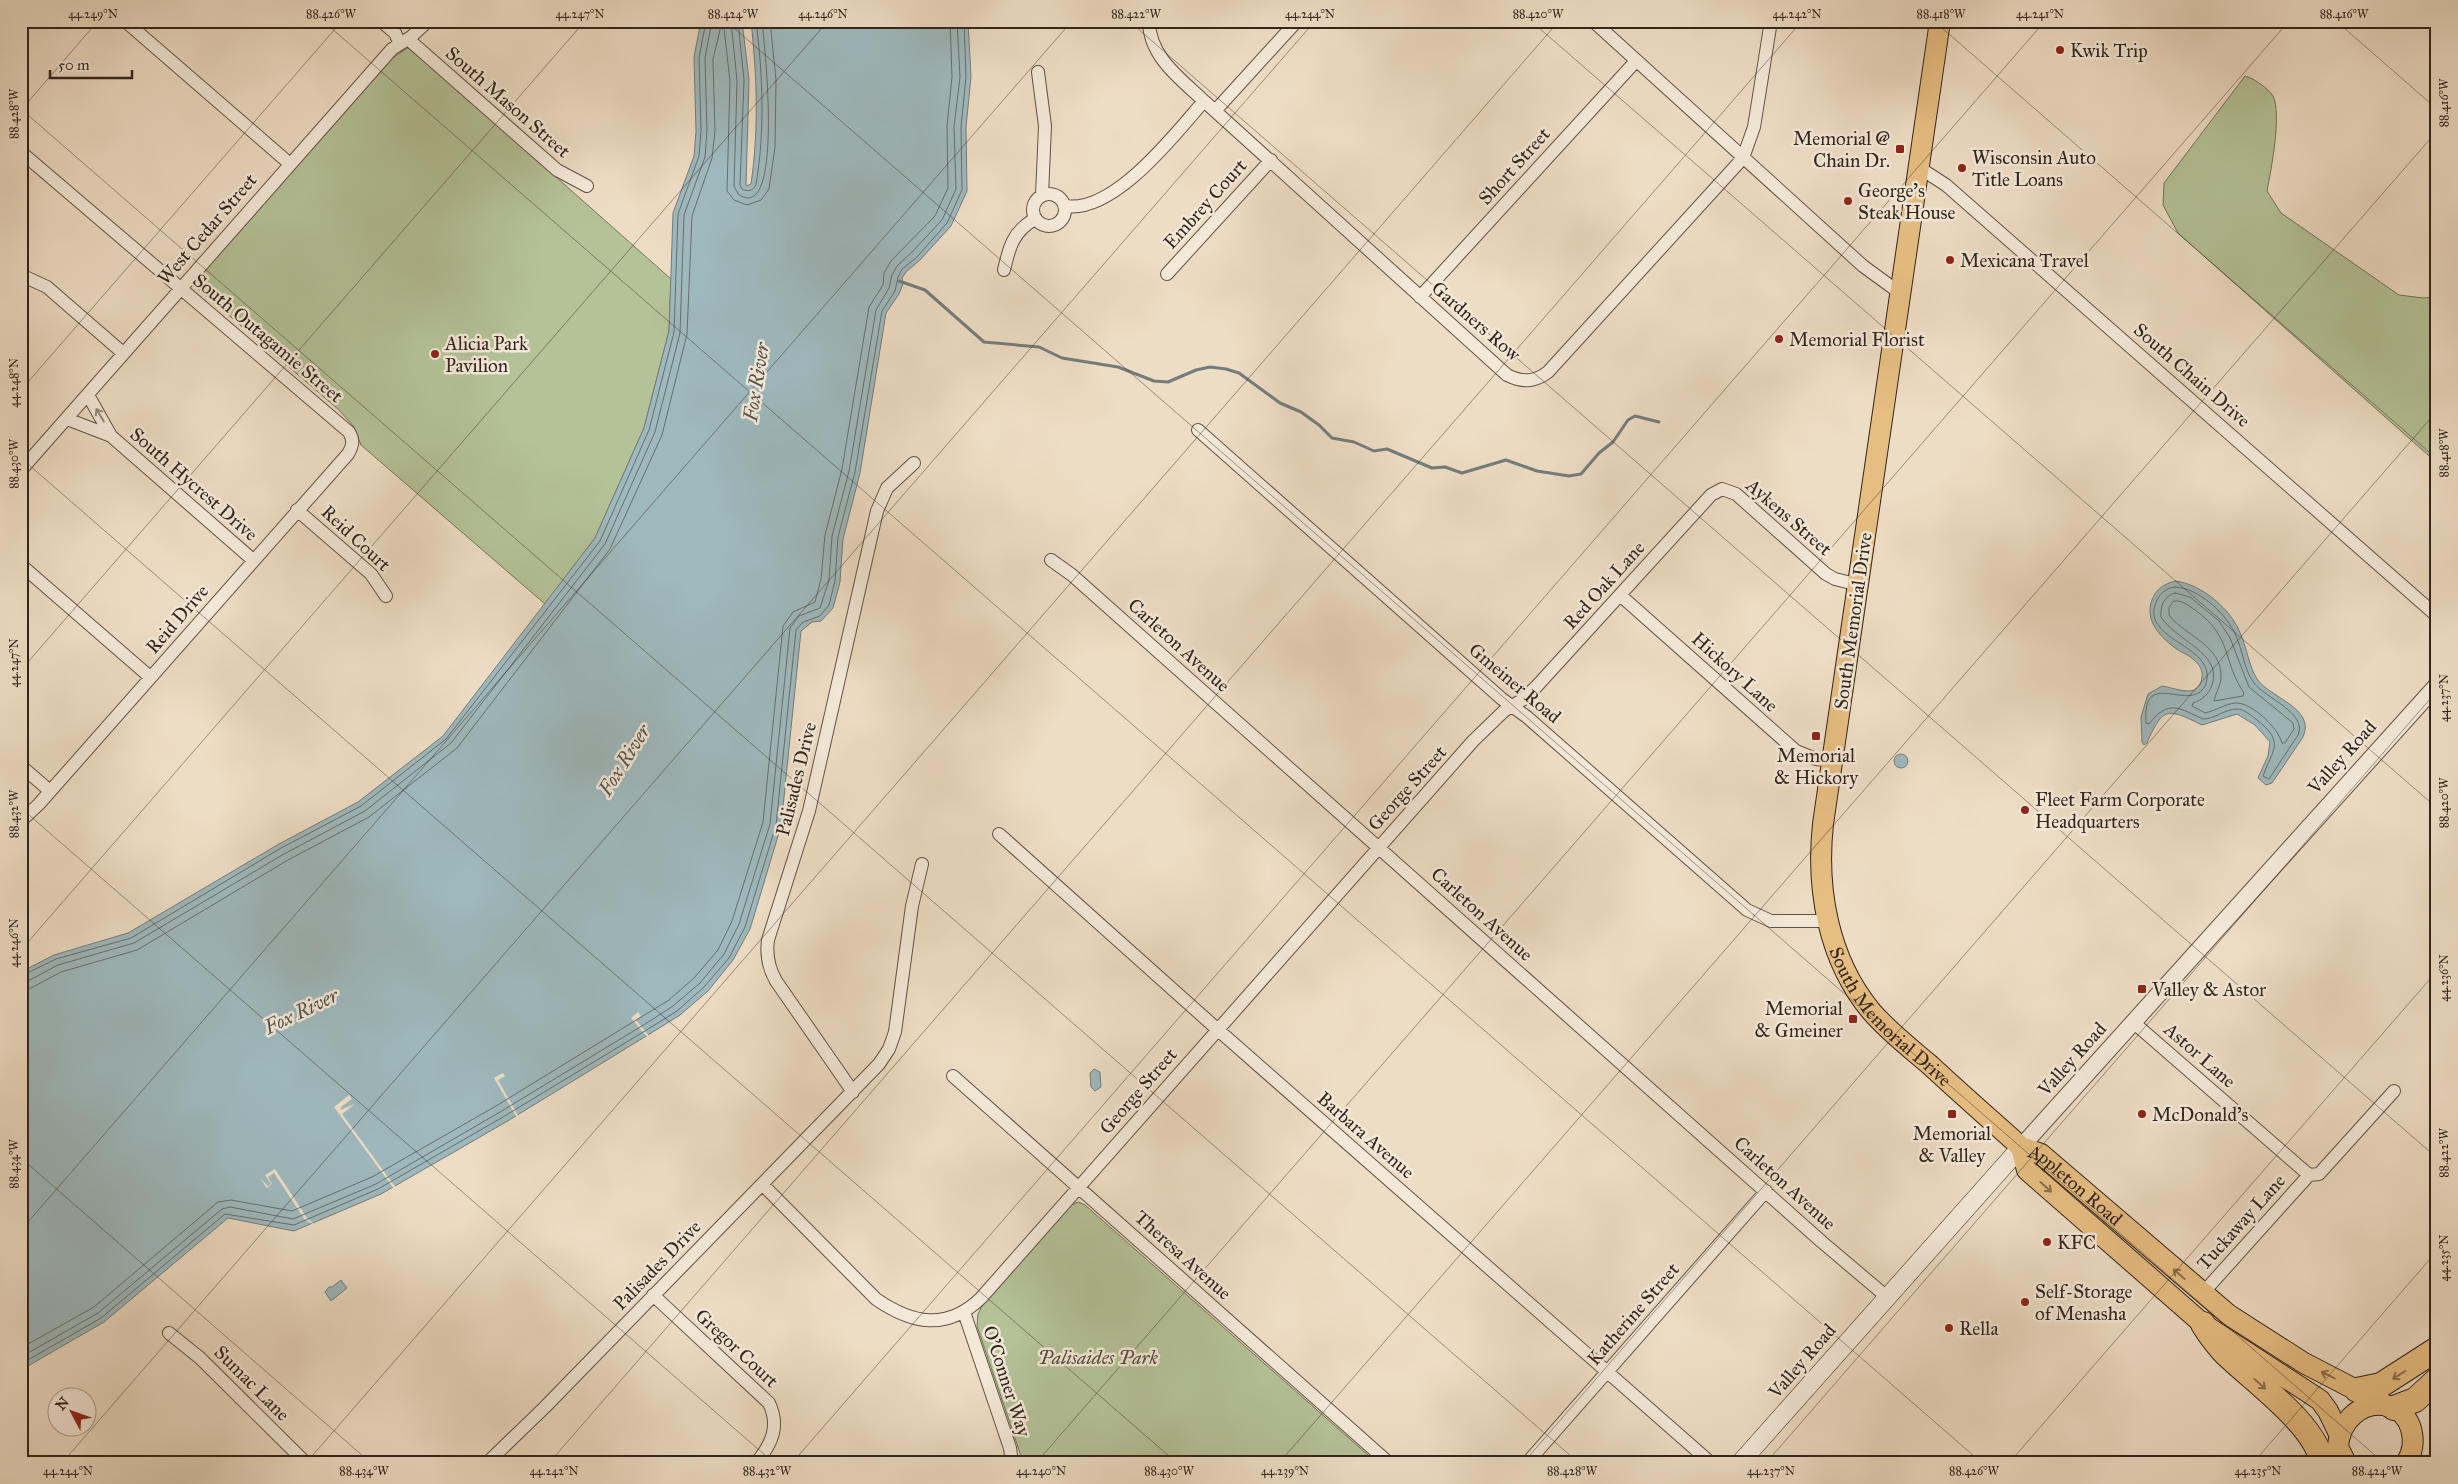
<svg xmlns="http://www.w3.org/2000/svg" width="2458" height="1484" font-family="'IM FELL Great Primer',serif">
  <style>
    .green { fill: #b4c298; stroke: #73735a }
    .water { fill: #9eb9be; stroke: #737d7d }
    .pier { fill: #eeddc5 }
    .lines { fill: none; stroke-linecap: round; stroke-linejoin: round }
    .shore { stroke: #686e6d; stroke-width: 1 }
    .stream { stroke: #737d7d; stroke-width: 3 }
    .minor-casing { stroke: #615246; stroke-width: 14 }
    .tertiary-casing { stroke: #615246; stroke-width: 18 }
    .secondary-casing { stroke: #32241c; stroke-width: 19 }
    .primary-casing { stroke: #32241c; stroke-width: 22 }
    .motorway-casing { stroke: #32241c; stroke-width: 26 }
    .minor { stroke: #f4e9d9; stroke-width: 12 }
    .tertiary { stroke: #f4e9d9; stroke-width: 16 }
    .secondary { stroke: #f4e9d9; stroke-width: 18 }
    .primary { stroke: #e7be82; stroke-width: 20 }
    .motorway { stroke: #e7be82; stroke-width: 24 }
    .oneway { stroke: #93867a }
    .oneway2 { stroke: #8c714f }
    .ticks { fill: none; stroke: #32241c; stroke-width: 1; stroke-opacity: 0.45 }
    .poi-dot { fill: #8f2418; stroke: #f4e9d9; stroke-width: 2 }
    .labels { text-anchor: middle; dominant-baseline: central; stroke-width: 5; stroke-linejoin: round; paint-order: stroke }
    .poi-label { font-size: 19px; fill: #32241c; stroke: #f4e9d9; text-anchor: start }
    .street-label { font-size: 19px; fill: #32241c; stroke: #f4e9d9 }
    .park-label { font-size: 19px; font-style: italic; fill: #524c3b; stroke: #f4e9d9 }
    .water-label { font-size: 20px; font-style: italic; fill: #52514d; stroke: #f4e9d9 }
    .neatline { fill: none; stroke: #32241c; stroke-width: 2 }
    .ticks-label { font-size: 12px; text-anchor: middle; fill: #32241c }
  </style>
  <rect width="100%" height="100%" fill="#eeddc5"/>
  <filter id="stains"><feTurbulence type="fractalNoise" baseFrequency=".004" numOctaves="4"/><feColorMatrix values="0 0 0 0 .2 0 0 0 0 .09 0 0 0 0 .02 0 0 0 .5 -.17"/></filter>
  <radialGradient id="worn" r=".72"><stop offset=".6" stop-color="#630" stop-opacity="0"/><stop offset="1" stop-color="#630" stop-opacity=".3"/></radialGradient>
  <path class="green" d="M407 48 414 51 671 279 669 331 644 428 595 538 545 604 361 445 354 427 339 410 197 288V279L390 60Z
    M2245 76C2253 78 2268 88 2273 96 2282 114 2271 170 2267 191L2281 213 2399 295 2423 298 2437 297V463L2178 233 2163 205 2164 183Z
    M1078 1202 1085 1205 1377 1463H1030L1021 1456 977 1326 978 1314 982 1306 1069 1206Z"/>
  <path class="water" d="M701 21H742L749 80 746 186 751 184C759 128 757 78 751 21H968L971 77 966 127 967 191 951 226 920 260 906 272 902 278 903 284 899 294 886 313 860 473 843 539 840 582 833 608 821 621 812 622 801 631 781 826 750 929 733 960 708 991 680 1015 656 1030 506 1122 381 1194 294 1231 228 1218 104 1322 21 1370V972L54 955 128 933 279 844 358 802 443 736 595 538 644 428 669 331 673 213 694 156 696 131 694 57Z
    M2175 581C2202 584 2232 610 2241 635 2247 649 2249 666 2257 679 2270 698 2316 708 2303 737L2272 783 2266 785 2258 778 2268 756 2270 742 2255 725 2237 714 2202 725C2169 709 2163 705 2147 743L2144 745 2142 742 2141 717 2148 694 2162 686C2176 688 2200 700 2202 677 2203 670 2199 664 2194 660 2189 655 2183 653 2178 650 2161 638 2144 621 2152 600 2156 589 2164 584 2175 581Z
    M1894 761a7 7 0 1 1 14 0a7 7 0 1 1-14 0Z
    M1094 1069 1100 1072 1101 1087 1095 1091 1091 1087 1090 1073Z
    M341 1280 347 1288 331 1301 325 1292 329 1287H332Z"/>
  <path class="pier" d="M638 1012 641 1016 636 1020 650 1037 648 1038 631 1018Z
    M503 1073 505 1076 498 1080 519 1117 517 1118 494 1078Z
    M349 1095 352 1099 342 1106 340 1110 355 1104 342 1114 396 1188 394 1189 334 1107Z
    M275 1169 307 1218 315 1225 305 1220 274 1173 268 1177 272 1184 267 1188 266 1187 260 1178 268 1186 271 1184 265 1175Z"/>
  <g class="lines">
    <path class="shore" d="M731 21 737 81 734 186 738 194C785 227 764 39 762 21
      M738 21 744 80 740 185 742 189C747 192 753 191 756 185 765 130 763 76 756 21
      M2175 587C2199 588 2227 614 2236 636 2243 651 2244 670 2254 683 2265 698 2308 713 2298 735L2269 779 2263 776C2273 749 2285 742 2257 720 2252 716 2244 709 2237 709 2225 709 2215 719 2203 719 2180 709 2169 698 2149 724L2146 723C2142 669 2185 709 2202 690 2206 686 2208 679 2207 673 2203 643 2139 637 2157 600 2161 592 2167 588 2175 587Z
      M2175 593 2190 597 2219 621 2230 638 2249 687 2293 723 2294 729 2285 743H2282C2278 728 2252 702 2235 703 2225 704 2215 711 2205 713L2192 706 2193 703C2202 700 2209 694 2212 685 2223 653 2176 641 2161 617 2160 606 2164 596 2175 593Z
      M2174 601C2182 600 2188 605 2195 610 2233 637 2222 661 2244 693L2243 696 2214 701C2215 694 2220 687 2221 679 2223 645 2186 637 2169 615V608Z
      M21 976 56 959 131 938 281 848 361 806 446 739 600 541 649 430 674 332 678 214 699 156 701 131 699 58 706 21
      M21 982 28 981 58 965 134 943 284 854 365 811 451 743 605 544 655 432 680 333 684 215 705 157 707 131 705 58 712 21
      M21 990 31 988 61 972 137 950 288 860 369 817 457 748 610 549 662 435 687 334 692 216 712 158 715 131 713 59 721 26 724 28 730 81 727 191 734 200 747 205 761 200 769 189 775 147 776 80 770 21
      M21 1348 94 1307 218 1202 231 1200 292 1211 372 1177 496 1106 646 1014 669 1000 694 978 718 950 732 921 763 822 783 626 793 612 815 602 821 579 825 535 842 469 869 307 883 285 884 273 891 261 935 216 948 188 947 126 952 77 950 21
      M21 1357 98 1313 222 1209 230 1207 293 1219 376 1184 500 1112 650 1021 673 1006 700 983 724 954 739 924 770 824 790 628 799 616 820 608 829 580 832 536 849 471 876 310 889 288 892 275 897 266 912 252 942 220 956 189 954 127 960 77 957 21
      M21 1364 101 1318 225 1214 294 1225 378 1189 503 1117 653 1026 677 1011 704 987 729 958 745 927 776 825 796 630 803 622 820 616 829 605 835 581 838 537 855 472 882 311 895 291 898 277 902 269 917 257 947 223 962 190 961 127 966 77 964 21"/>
    <path class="stream" d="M899 281 925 290 984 342 1039 347 1062 358 1118 367 1154 381 1168 382 1196 370 1210 367 1226 369 1239 373 1280 403 1301 412 1319 425 1332 438 1354 442 1374 451 1387 449 1432 468 1445 467 1462 473 1506 460 1537 471 1569 476 1581 474 1599 453 1613 442 1628 420 1635 416 1659 422"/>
    <g class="minor-casing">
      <path id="minor" d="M125 21 290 164
        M381 21 395 33 400 44
        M1149 21C1149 57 1181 79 1204 101L1507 375C1523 383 1535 382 1548 372L1743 158 1754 127 1771 21
        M1593 21 1863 266 1900 293
        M408 39 557 170 587 186
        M1038 72 1045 126 1042 195
        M1215 111 1297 21
        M21 152 349 432C354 441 353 445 348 454L39 804 21 821
        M1918 167 1946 185 2437 616
        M1033 210a16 16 0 1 1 32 0a16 16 0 1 1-32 0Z
        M1065 206C1114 214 1175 134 1204 101
        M1004 270C1009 248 1013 231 1035 219
        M1167 274 1271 160
        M21 275 47 287 123 353
        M1420 297 1636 61
        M88 395 111 436
        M67 419 111 436 253 560
        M1198 430 1502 699 1527 717 1747 910 1771 921H1828
        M21 470 392 49 411 37 428 21
        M297 510 371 574 386 596
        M1051 560 1072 575 1822 1242 1887 1297
        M21 565 150 677
        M1620 595 1796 751 1816 759 1833 761
        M21 766 50 791
        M999 834 1217 1029 1711 1463
        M2133 1022 2309 1175
        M953 1076 1389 1463
        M853 1092 776 981C768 967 766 955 768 940L809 811 877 511 887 488 914 463
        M2309 1175 2319 1174 2394 1091
        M762 1184 876 1299C912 1324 947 1331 981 1298L1473 741 1504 711 1522 700 1536 687 1711 495 1722 489 1736 494 1826 574 1835 579 1859 585
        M2202 1294 2309 1175
        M653 1295 769 1403C780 1426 772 1444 756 1463
        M964 1312 1010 1448 1012 1463
        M169 1333 200 1358 306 1463
        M487 1463 545 1407 879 1064 889 1049 895 1032 912 906 922 864
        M1527 1463 1766 1191"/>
    </g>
    <g class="tertiary-casing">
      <path id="tertiary" d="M2021 1147 2437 685"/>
    </g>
    <g class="secondary-casing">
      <path id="secondary" d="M1740 1463 2021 1147"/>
    </g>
    <g class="primary-casing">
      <g id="primary">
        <path id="s1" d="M1940 21 1823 824C1816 889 1828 959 1871 1011 1888 1031 1910 1048 1930 1065 1960 1093 1991 1120 2021 1147L2041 1154 2229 1315 2304 1363 2387 1406"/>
        <path d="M2021 1147 2027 1170 2203 1324 2320 1400 2328 1411 2340 1436"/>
        <path d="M2346 1463 2338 1447C2339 1422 2362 1399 2388 1406 2413 1412 2419 1444 2406 1463"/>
      </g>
    </g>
    <g class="motorway-casing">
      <path id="motorway" d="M2203 1324C2209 1334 2216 1343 2224 1352 2251 1379 2317 1425 2322 1463
        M2357 1390 2381 1385 2437 1349
        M2394 1408 2415 1400 2437 1380"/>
    </g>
    <use href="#minor" class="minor"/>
    <use href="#tertiary" class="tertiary"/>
    <use href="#secondary" class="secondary"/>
    <use href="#primary" class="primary"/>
    <use href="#motorway" class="motorway"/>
  </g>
  <defs><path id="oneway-shaft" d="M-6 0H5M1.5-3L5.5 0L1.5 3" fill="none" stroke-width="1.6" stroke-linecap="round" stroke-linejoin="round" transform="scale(1.25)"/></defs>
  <use class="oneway" href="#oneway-shaft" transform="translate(100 415) rotate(-121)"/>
  <g class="oneway2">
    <use href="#oneway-shaft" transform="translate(2046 1187) rotate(42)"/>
    <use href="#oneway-shaft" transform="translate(2179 1274) rotate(-139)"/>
    <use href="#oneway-shaft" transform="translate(2328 1375) rotate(-154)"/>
    <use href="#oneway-shaft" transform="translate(2399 1375) rotate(148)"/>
    <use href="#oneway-shaft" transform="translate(2260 1384) rotate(42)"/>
  </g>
  <path class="ticks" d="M323 21 1982 1463M726 21 2384 1463M1129 21 2437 1158M1531 21 2437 808M1934 21 2437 459M2336 21 2437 109M21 109 1579 1463M21 110 98 21M21 390 342 21M21 458 1177 1463M21 670 585 21M21 808 774 1463M21 950 828 21M21 1158 371 1463M21 1230 1072 21M62 1463 1315 21M306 1463 1559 21M549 1463 1802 21M792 1463 2045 21M1036 1463 2289 21M1279 1463 2437 131M1523 1463 2437 411M1766 1463 2437 691M2009 1463 2437 971M2253 1463 2437 1251"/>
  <g class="poi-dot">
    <circle cx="2060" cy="50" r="5"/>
    <rect x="1895" y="144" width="10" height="10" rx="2.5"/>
    <circle cx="1962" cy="168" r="5"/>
    <circle cx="1848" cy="201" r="5"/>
    <circle cx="1950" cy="260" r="5"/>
    <circle cx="1779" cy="339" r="5"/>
    <circle cx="435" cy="354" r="5"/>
    <rect x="1811" y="731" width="10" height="10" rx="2.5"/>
    <circle cx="2025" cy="810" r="5"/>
    <rect x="2137" y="984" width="10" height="10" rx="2.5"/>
    <rect x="1848" y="1014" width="10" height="10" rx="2.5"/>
    <rect x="1947" y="1109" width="10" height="10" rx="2.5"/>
    <circle cx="2142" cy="1114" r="5"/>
    <circle cx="2047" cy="1242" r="5"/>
    <circle cx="2025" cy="1302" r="5"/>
    <circle cx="1949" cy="1328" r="5"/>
  </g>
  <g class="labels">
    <g class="poi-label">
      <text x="2070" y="50">Kwik Trip</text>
      <text x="1890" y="138" text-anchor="end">Memorial @<tspan x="1890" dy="22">Chain Dr.</tspan></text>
      <text x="1972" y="157">Wisconsin Auto<tspan x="1972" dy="22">Title Loans</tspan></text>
      <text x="1858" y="190">George's<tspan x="1858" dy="22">Steak House</tspan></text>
      <text x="1960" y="260">Mexicana Travel</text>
      <text x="1789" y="339">Memorial Florist</text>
      <text x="445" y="343">Alicia Park<tspan x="445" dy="22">Pavilion</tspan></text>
      <text x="1816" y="755" text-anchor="middle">Memorial<tspan x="1816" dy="22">&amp; Hickory</tspan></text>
      <text x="2035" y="799">Fleet Farm Corporate<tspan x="2035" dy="22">Headquarters</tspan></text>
      <text x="2152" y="989">Valley &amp; Astor</text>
      <text x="1843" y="1008" text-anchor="end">Memorial<tspan x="1843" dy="22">&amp; Gmeiner</tspan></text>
      <text x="2152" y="1114">McDonald's</text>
      <text x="1952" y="1133" text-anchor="middle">Memorial<tspan x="1952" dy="22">&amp; Valley</tspan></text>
      <text x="2057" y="1242">KFC</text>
      <text x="2035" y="1291">Self-Storage<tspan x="2035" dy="22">of Menasha</tspan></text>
      <text x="1959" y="1328">Rella</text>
    </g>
    <g class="street-label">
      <text transform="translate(508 102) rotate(41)">South Mason Street</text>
      <text transform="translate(1514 166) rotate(-48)">Short Street</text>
      <text transform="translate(1205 204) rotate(-48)">Embrey Court</text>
      <text transform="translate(207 229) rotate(-49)">West Cedar Street</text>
      <text transform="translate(1476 321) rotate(41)">Gardners Row</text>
      <text transform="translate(268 338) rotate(40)">South Outagamie Street</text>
      <text transform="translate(2192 375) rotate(41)">South Chain Drive</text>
      <text transform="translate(194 484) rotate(41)">South Hycrest Drive</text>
      <text transform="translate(1789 517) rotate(41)">Aykens Street</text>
      <text transform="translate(356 538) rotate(43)">Reid Court</text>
      <text transform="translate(1604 585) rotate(-48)">Red Oak Lane</text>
      <text transform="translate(177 619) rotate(-49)">Reid Drive</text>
      <text transform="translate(1853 621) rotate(-82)">South Memorial Drive</text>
      <text transform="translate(1179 645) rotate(42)">Carleton Avenue</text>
      <text transform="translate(1735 672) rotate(42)">Hickory Lane</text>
      <text transform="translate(1515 683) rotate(40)">Gmeiner Road</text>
      <text transform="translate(2342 757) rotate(-48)">Valley Road</text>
      <text transform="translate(796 779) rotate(-76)">Palisades Drive</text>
      <text transform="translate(1407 788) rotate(-48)">George Street</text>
      <text transform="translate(1482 914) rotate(42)">Carleton Avenue</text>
      <text stroke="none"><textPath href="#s1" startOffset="1026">South Memorial Drive</textPath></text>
      <text transform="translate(2200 1055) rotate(41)">Astor Lane</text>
      <text transform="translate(2072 1059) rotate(-48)">Valley Road</text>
      <text transform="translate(1138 1091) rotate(-49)">George Street</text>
      <text transform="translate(1366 1135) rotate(41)">Barbara Avenue</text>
      <text transform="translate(1785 1183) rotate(42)">Carleton Avenue</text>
      <text stroke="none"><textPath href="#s1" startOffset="1279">Appleton Road</textPath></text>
      <text transform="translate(2241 1222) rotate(-48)">Tuckaway Lane</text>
      <text transform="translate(1183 1255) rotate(42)">Theresa Avenue</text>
      <text transform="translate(657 1265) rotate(-46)">Palisades Drive</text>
      <text transform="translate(1633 1314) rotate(-49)">Katherine Street</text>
      <text transform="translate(737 1348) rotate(43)">Gregor Court</text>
      <text transform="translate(1802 1361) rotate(-49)">Valley Road</text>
      <text transform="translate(1007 1381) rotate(72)">O'Conner Way</text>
      <text transform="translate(252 1383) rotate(45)">Sumac Lane</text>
    </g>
    <g class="park-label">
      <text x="1098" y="1357">Palisaides Park</text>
    </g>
    <g class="water-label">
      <text transform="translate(756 382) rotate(-81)">Fox River</text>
      <text transform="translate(624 760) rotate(-58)">Fox River</text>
      <text transform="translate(301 1011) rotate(-26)">Fox River</text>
    </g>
  </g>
  <rect width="2458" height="1484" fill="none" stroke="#eeddc5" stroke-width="55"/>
  <g transform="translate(72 1412) rotate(311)"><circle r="24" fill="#f4e9d9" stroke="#a69a8d"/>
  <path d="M0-4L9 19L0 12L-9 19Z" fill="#8f2418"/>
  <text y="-8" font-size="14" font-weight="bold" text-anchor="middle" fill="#32241c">N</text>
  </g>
  <path d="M50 70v8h82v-8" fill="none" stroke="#32241c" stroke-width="2.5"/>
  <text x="58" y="70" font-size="15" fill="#32241c" stroke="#f4e9d9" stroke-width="4" paint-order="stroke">50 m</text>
  <rect x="28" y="28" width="2402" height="1428" class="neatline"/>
  <g class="ticks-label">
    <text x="93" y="18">44.249°N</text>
    <text x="331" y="18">88.426°W</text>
    <text x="580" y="18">44.247°N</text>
    <text x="733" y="18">88.424°W</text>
    <text x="823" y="18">44.246°N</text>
    <text x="1136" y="18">88.422°W</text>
    <text x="1310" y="18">44.244°N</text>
    <text x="1538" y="18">88.420°W</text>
    <text x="1797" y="18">44.242°N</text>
    <text x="1941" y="18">88.418°W</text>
    <text x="2040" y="18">44.241°N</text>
    <text x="2344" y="18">88.416°W</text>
    <text transform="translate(2444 103) rotate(-90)" y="4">88.416°W</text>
    <text transform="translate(14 114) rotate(-90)" y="4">88.428°W</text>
    <text transform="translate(14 383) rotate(-90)" y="4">44.248°N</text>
    <text transform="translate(2444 453) rotate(-90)" y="4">88.418°W</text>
    <text transform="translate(14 464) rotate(-90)" y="4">88.430°W</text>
    <text transform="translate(14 663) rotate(-90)" y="4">44.247°N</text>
    <text transform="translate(2444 698) rotate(-90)" y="4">44.237°N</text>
    <text transform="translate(2444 803) rotate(-90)" y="4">88.420°W</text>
    <text transform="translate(14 814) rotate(-90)" y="4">88.432°W</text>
    <text transform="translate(14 943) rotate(-90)" y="4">44.246°N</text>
    <text transform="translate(2444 978) rotate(-90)" y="4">44.236°N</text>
    <text transform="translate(2444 1153) rotate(-90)" y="4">88.422°W</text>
    <text transform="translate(14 1164) rotate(-90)" y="4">88.434°W</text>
    <text transform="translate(2444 1258) rotate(-90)" y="4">44.235°N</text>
    <text x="68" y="1475">44.244°N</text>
    <text x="364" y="1475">88.434°W</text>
    <text x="554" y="1475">44.242°N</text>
    <text x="767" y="1475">88.432°W</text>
    <text x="1041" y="1475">44.240°N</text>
    <text x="1169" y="1475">88.430°W</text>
    <text x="1285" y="1475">44.239°N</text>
    <text x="1572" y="1475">88.428°W</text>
    <text x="1771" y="1475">44.237°N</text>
    <text x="1974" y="1475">88.426°W</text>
    <text x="2258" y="1475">44.235°N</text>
    <text x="2377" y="1475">88.424°W</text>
  </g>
  <rect width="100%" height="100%" filter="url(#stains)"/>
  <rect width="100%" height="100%" fill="url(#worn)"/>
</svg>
